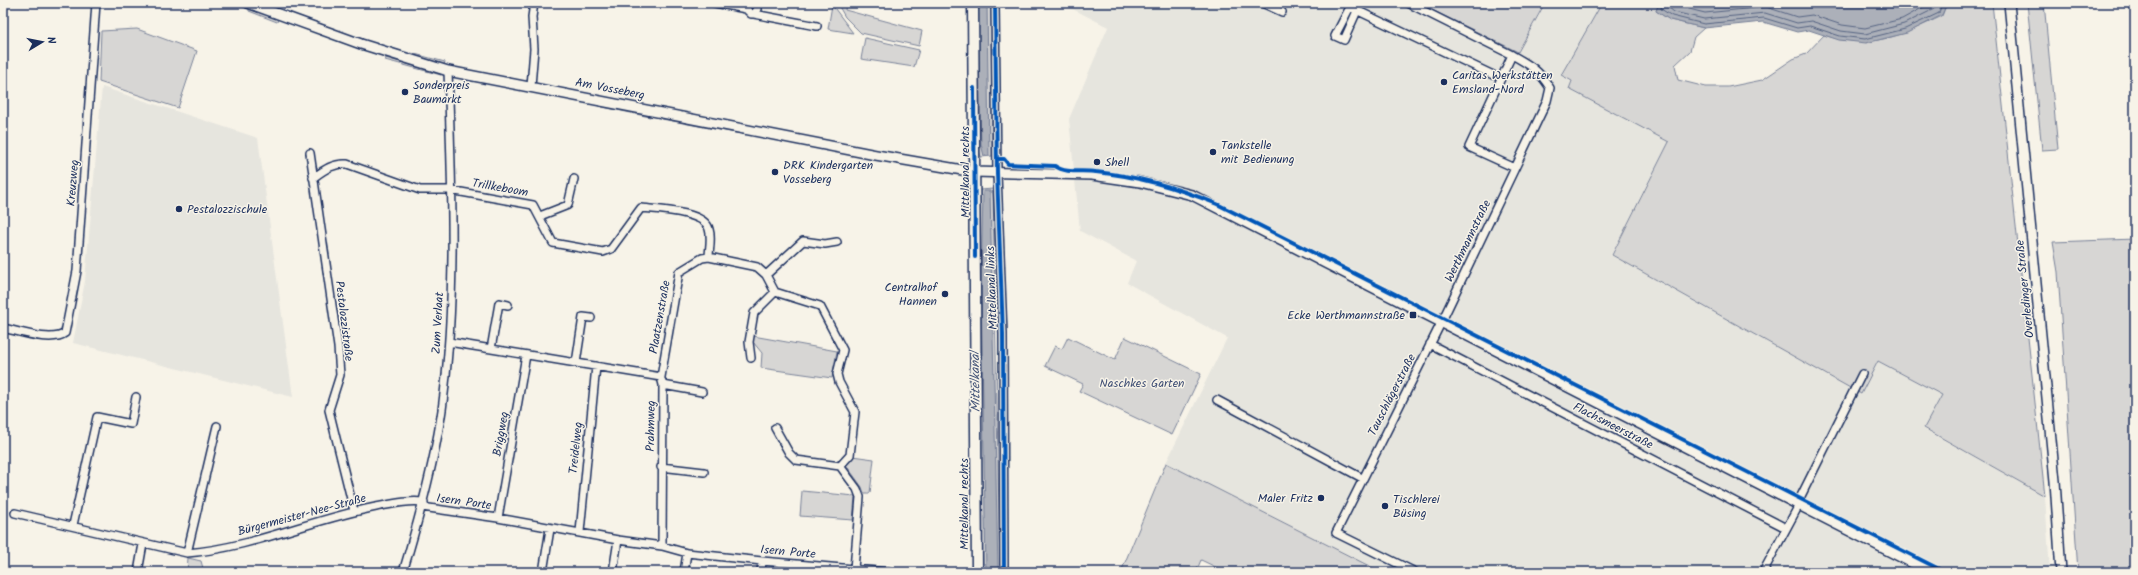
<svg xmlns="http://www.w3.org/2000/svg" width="2138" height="575" font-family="Kalam,sans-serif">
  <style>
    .built { fill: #e6e5de }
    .green { fill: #d7d6d4; stroke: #798299 }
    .water { fill: #acb0b9; stroke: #727c95 }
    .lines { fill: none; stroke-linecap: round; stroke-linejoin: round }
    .shore { stroke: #556382; stroke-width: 1 }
    .minor-casing { stroke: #1b2f5e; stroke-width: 10 }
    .tertiary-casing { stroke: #1b2f5e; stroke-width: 12 }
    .secondary-casing { stroke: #1b2f5e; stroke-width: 13 }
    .minor { stroke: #f7f3e8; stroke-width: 7 }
    .tertiary { stroke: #f7f3e8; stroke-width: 9 }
    .secondary { stroke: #f7f3e8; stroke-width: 10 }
    .cycleway-casing { stroke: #f7f3e8; stroke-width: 6 }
    .cycleway { stroke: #0057b8; stroke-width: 4 }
    .poi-dot { fill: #1b2f5e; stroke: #f7f3e8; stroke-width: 1.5 }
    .labels { text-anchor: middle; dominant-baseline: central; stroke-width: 3; stroke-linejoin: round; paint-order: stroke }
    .poi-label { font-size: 12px; fill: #1b2f5e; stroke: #f7f3e8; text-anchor: start }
    .street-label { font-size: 12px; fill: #1b2f5e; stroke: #f7f3e8 }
    .park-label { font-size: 12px; fill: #415076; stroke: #f7f3e8 }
    .water-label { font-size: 13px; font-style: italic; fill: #465679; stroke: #f7f3e8 }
  </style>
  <rect width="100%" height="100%" fill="#f7f3e8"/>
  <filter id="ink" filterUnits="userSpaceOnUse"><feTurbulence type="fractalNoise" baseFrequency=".025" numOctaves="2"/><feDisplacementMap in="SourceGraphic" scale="8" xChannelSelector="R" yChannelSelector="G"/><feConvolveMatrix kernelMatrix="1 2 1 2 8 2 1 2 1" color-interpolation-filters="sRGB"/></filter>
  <g filter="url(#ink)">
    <path class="built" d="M1066 3H1417L1518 53 1546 3H1602L1561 75 1571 82 1569 89 1669 142 1611 255 1861 394 1878 361 1942 395 1924 429 2045 496 2050 572H1381L1166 463 1227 338 1127 283 1136 261 1080 231 1069 119 1108 27 1065 5Z
      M102 87 258 138 293 397 73 343 85 281Z"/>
    <path class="green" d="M837 3H846L845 10 922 31 919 46 861 33 845 17Z
      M975 3H992V156L981 157 980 152Z
      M1418 3H1545L1518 52Z
      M1602 3H1659L1656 11 1670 20 1704 28 1694 37 1690 51 1675 65 1678 80 1706 87H1728L1762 80 1793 59 1806 54 1824 35C1870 50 1901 36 1942 16L1947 3H1992L2045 496 1924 428 1942 395 1878 361 1861 394 1612 255 1669 142 1569 89 1572 81 1561 75Z
      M2027 3H2044L2058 149 2042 150Z
      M832 5 853 33 828 29Z
      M249 9 278 19 277 22 249 11Z
      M137 29 197 51 178 108 99 82 101 31Z
      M865 38 919 50 914 67 861 59Z
      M411 53 445 62 444 65 410 56Z
      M386 58 436 72 441 75 385 60Z
      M601 104 650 114V117L598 106Z
      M662 116 746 133V135L662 119Z
      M993 189 1000 572H983L979 312 980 190Z
      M2135 239V572H2078L2058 272 2053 242Z
      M753 336 837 351 832 378 761 368 762 353 753 342Z
      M1068 337 1115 360 1125 337 1201 374 1172 435 1079 391 1083 384 1045 366 1055 346 1062 349Z
      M852 456 874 459 870 493H864L862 487 846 465Z
      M1166 463 1381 572H1226L1201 560 1196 572H1121Z
      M802 491 855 496 853 520 800 516Z
      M188 558 201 561 204 572H187Z"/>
    <path class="water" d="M977 3H987L989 156H984L981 144Z
      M1659 3H1947L1942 15 1907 33 1866 43 1839 40 1809 30 1797 32 1763 22 1704 28 1670 20 1656 11Z
      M983 191H990L998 572H986L981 287Z"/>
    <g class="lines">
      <path class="shore" d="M1662 3 1661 9 1672 16 1704 24 1764 18 1797 28 1810 26 1840 36 1865 39 1905 29 1939 13 1942 3
        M1667 3 1668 7 1674 12 1704 19 1765 13 1797 23 1811 21 1841 31 1865 34 1904 24 1934 9 1937 3
        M1673 3 1677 6 1705 13 1766 7 1797 17 1812 15 1842 25 1865 28 1902 19 1931 3"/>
      <g class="minor-casing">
        <path id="minor" d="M672 3H675
          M715 3 746 9
          M749 3 746 9 751 14H754L758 9 755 3
          M995 3 997 173 1003 334 1004 572
          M1262 3 1282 12
          M1352 3 1350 7 1493 75
          M1408 3 1512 55
          M1350 7 1335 36 1344 40 1357 11
          M754 14 817 26
          M531 86 534 49 532 17 534 3
          M310 153 338 347 340 375 329 410 354 511
          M313 178C324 170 333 163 347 164L420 190H450L533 205 553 243 603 252 611 249 641 208C658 210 704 211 709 229 712 238 709 249 709 257
          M540 216 568 205 574 179
          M766 275 803 241 825 244 837 242
          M3 328C18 331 52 343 65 333L77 271 96 3
          M449 342 661 377 679 272 702 258 709 257 757 267 766 275 775 292 820 306 843 350 837 374 839 382 855 412 850 455 840 466
          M1430 344 1786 528
          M491 349 499 303 508 305
          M751 358 749 342 754 313 775 292
          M576 363 583 317 591 318
          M662 381 663 385 702 392
          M1217 400 1362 478
          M775 428 789 453 796 460 840 466 857 489 860 497 854 569
          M661 467 704 472
          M1797 504 1862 374
          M422 507 498 518 618 540 662 546 687 553 762 561 888 572
          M15 513 187 553C252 548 312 519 376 507 392 504 408 500 424 502
          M498 518 526 355
          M73 525 97 417 131 424 136 397
          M580 532 596 366
          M662 546 663 385
          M187 553 217 426
          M138 572 143 544
          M403 572C419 519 434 465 442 410 457 298 452 184 448 71
          M543 572 550 529
          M613 572 618 540
          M684 572 687 553
          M761 572 762 561
          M1415 572 1336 533 1441 323 1547 101 1550 88C1539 70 1530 65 1512 55L1469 147 1515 168
          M1763 572 1799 505"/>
      </g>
      <g class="tertiary-casing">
        <path id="tertiary" d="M248 3 361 44 448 71 876 155 974 172 1092 175 1140 182 1192 195 1930 572
          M2009 3 2055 481 2061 572"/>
      </g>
      <g class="secondary-casing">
        <path id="secondary" d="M973 3 977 572"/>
      </g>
      <use href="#minor" class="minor"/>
      <use href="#tertiary" class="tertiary"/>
      <use href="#secondary" class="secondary"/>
      <g class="cycleway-casing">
        <path id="cycleway" d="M995 3 997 173 1003 334 1004 572
          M974 88 975 257
          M997 159H1004L1008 164 1055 166C1066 174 1083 170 1096 172 1138 176 1178 188 1217 204L1945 572"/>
      </g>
      <use href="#cycleway" class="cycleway"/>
    </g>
  </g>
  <g class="poi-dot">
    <circle cx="1444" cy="82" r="4"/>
    <circle cx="405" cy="92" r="4"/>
    <circle cx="1213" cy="152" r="4"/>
    <circle cx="1097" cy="162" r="4"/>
    <circle cx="775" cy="172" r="4"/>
    <circle cx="179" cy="209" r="4"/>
    <circle cx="945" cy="294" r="4"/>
    <rect x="1409" y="311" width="8" height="8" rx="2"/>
    <circle cx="1321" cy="498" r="4"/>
    <circle cx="1385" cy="506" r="4"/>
  </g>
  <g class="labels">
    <g class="poi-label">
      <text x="1452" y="75">Caritas Werkstätten<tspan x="1452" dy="14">Emsland-Nord</tspan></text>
      <text x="413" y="85">Sonderpreis<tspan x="413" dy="14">Baumarkt</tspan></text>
      <text x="1221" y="145">Tankstelle<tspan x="1221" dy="14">mit Bedienung</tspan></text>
      <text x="1105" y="162">Shell</text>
      <text x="783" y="165">DRK Kindergarten<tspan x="783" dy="14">Vosseberg</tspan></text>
      <text x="187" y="209">Pestalozzischule</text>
      <text x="937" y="287" text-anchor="end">Centralhof<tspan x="937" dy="14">Hannen</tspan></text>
      <text x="1405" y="315" text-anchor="end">Ecke Werthmannstraße</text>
      <text x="1313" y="498" text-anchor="end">Maler Fritz</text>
      <text x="1393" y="499">Tischlerei<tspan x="1393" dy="14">Büsing</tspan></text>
    </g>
    <g class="street-label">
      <text transform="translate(610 89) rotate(11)">Am Vosseberg</text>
      <text transform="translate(965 172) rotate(-90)">Mittelkanal rechts</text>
      <text transform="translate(73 183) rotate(-85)">Kreuzweg</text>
      <text transform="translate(500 188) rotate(10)">Trillkeboom</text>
      <text transform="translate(1468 241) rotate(-64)">Werthmannstraße</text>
      <text transform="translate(992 288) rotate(-92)">Mittelkanal links</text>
      <text transform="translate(2025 289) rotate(-96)">Overledinger Straße</text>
      <text transform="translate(660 317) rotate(-80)">Plaatzenstraße</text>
      <text transform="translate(344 321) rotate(83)">Pestalozzistraße</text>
      <text transform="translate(438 323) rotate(-87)">Zum Verlaat</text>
      <text transform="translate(1392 395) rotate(-63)">Tauschlägerstraße</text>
      <text transform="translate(651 426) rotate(-89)">Prahmweg</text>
      <text transform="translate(1613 426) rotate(27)">Flachsmeerstraße</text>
      <text transform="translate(501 434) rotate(-80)">Briggweg</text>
      <text transform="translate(576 448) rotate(-84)">Treidelweg</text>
      <text transform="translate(464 502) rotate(8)">Isern Porte</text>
      <text transform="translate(964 504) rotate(-90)">Mittelkanal rechts</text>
      <text transform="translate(302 515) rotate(-15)">Bürgermeister-Nee-Straße</text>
      <text transform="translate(788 552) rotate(5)">Isern Porte</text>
    </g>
    <g class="park-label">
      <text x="1142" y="383">Naschkes Garten</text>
    </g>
    <g class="water-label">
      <text transform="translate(976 382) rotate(-91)">Mittelkanal</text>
    </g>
  </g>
  <rect width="2138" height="575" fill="none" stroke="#f7f3e8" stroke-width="16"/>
  <rect x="8" y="8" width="2122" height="559" fill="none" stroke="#1b2f5e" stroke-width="1.5" filter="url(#ink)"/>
  <g transform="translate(42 42) rotate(80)" stroke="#f7f3e8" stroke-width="3" paint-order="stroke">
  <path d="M0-3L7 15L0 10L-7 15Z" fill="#1b2f5e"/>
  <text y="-6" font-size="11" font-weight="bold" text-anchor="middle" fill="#1b2f5e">N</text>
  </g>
</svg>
